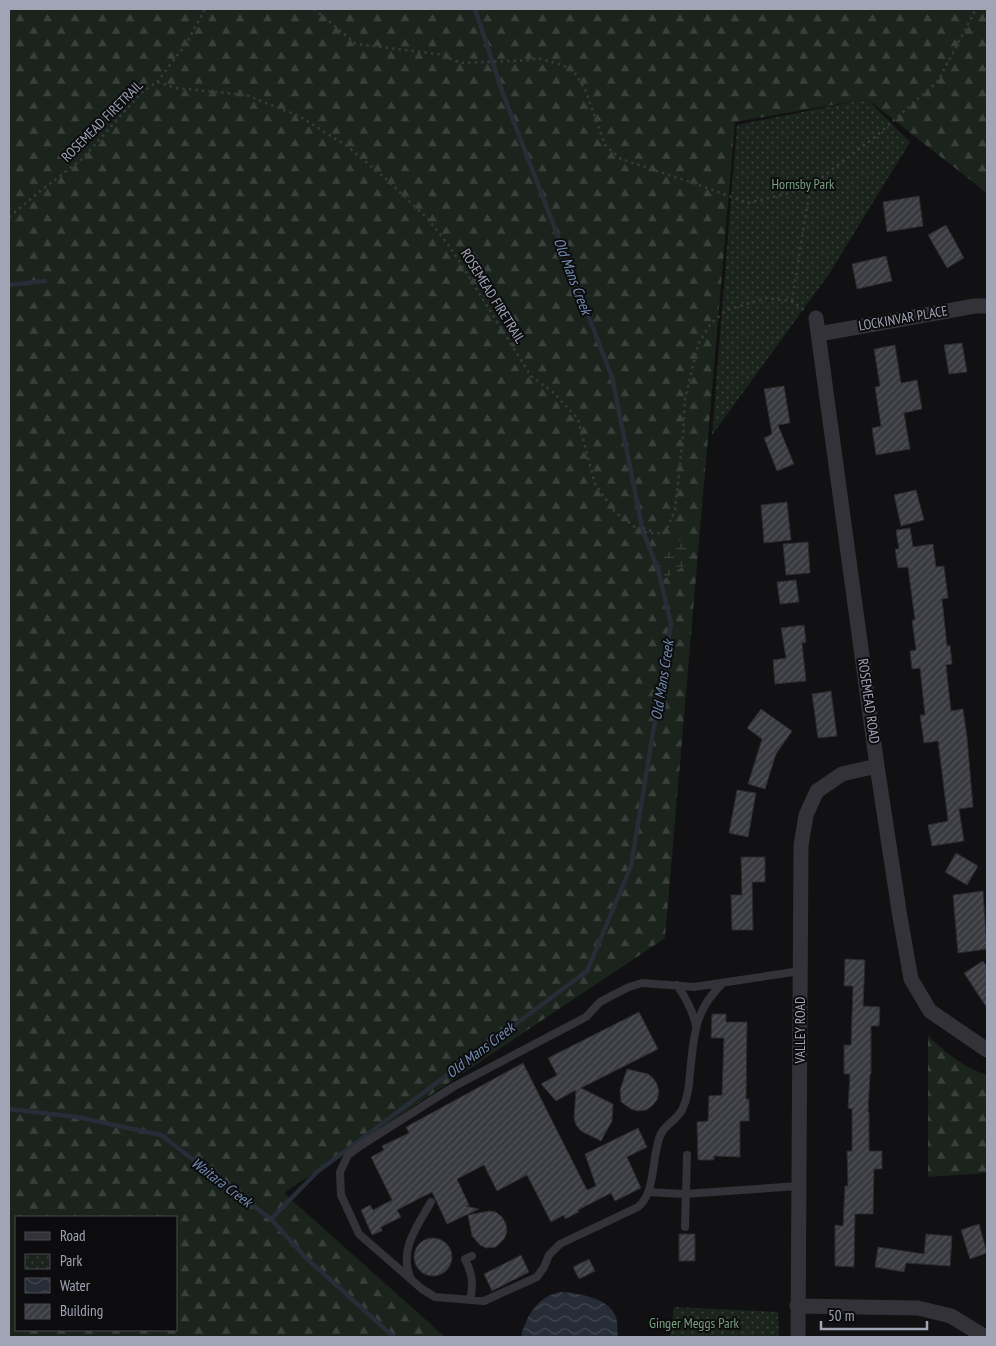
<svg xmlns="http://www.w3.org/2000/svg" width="996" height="1346" font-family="'PT Sans Narrow',sans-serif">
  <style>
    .forest { fill: url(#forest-firs); fill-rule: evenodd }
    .wetland { fill: url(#wetland-marsh) }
    .park { fill: url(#park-dots) }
    .water { fill: url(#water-waves) }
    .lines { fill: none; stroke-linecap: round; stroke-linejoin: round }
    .stream { stroke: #262d37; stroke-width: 4.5 }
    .building { fill: url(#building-hatch); stroke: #2b2b2f }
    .path { stroke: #38393f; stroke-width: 2.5; stroke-dasharray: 2.5 4; stroke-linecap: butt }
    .service { stroke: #323238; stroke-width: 8 }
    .minor { stroke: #323238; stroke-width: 15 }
    .labels { text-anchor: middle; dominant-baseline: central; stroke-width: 4; stroke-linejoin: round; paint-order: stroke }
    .street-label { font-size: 14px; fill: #a1a4b5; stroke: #0c0c0e }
    .park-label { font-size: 14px; fill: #76a17f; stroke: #0c0c0e }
    .water-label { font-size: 15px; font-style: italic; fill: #748db3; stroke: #0c0c0e }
  </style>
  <defs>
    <pattern id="forest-firs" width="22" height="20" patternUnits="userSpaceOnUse" patternTransform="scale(1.25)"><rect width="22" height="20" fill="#1b231d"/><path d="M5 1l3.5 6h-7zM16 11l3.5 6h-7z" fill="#39403c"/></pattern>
    <pattern id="wetland-marsh" width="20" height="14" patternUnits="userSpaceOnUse" patternTransform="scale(1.25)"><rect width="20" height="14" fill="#1b231d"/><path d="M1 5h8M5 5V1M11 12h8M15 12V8" fill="none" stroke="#39403c"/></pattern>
    <pattern id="park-dots" width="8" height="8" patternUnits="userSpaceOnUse" patternTransform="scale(1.25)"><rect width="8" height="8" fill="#1b231d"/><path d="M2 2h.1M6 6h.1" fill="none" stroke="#39403c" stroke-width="1.8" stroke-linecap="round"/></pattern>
    <pattern id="water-waves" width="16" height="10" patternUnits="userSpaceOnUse" patternTransform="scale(1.25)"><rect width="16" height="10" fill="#262d37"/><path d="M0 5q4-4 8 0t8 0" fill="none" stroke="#424852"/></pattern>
    <pattern id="building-hatch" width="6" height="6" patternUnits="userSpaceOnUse" patternTransform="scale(1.25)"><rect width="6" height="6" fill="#3a3b41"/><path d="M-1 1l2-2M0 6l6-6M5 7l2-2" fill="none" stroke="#53545a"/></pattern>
  </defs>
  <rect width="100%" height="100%" fill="#111113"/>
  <path class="forest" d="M9 9H987V193L867 99 735 122 665 938 284 1193 445 1337H9ZM16 1217H176V1330H16Z
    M928 1035C942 1051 967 1069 987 1075V1173L928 1177Z"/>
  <path class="wetland" d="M685 540 692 553 687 564 664 579 658 569 657 555 670 542Z"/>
  <path class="park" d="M867 99 910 142 829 274 712 435 737 125Z
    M674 1307 778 1312 779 1337H670Z"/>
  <path class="water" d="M560 1292C579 1293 609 1298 616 1317 618 1323 617 1331 618 1337H521C526 1316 538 1296 560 1292Z"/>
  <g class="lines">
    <path class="stream" d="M9 285 45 281
      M9 1109 77 1117 161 1135 271 1219 305 1257 394 1337
      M271 1219 317 1172 587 971 631 866 671 624 658 569 643 532 612 377 502 91 475 9"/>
  </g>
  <path class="building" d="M919 196 923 226 887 232 883 202Z
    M946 225 964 258 947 268 928 235Z
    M886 256 892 281 857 289 852 264Z
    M962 343 967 372 949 374 944 345Z
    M895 345 901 383 917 380 922 409 904 413 910 449 876 455 872 428 881 426 875 387 880 386 874 349Z
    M784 386 790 423 778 425 794 464 777 471 764 438 772 434 764 389Z
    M916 490 924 520 901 526 894 495Z
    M787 502 791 540 764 543 761 505Z
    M910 528 913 547 933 544 936 567 944 566 948 598 942 599 947 646 950 645 952 664 946 665 951 711 963 709 967 737 973 807 959 809 964 841 932 846 928 825 948 821 938 741 924 743 920 715H925L920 668 912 669 910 651 916 650 912 620H915L908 567 898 568 895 549H899L896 530Z
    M808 542 810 573 786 575 783 544Z
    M796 580 799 602 780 604 777 582Z
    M804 625 806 642 802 643 806 681 775 684 773 660 786 658 781 628Z
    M831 691 837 736 818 738 812 694Z
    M761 709 792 731 776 754 765 789 748 784 762 739 747 728Z
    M737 790 756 793 748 837 729 833Z
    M956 853 978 866 967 885 945 872Z
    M741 857H765V882H752L753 930H732L731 895H742Z
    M983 891 987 949 958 953 953 895Z
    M845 959 865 960 863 1006 880 1007 879 1026H871V1074H870L868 1112H869V1151H882V1169H874L873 1214H855L854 1267 835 1266V1225L843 1226 845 1186H848L847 1151H852V1109L848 1108 850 1074H844V1045H851L853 986H844Z
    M983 961 987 967V1008L964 973Z
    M639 1012 658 1049 581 1088 613 1104 612 1121 601 1141 581 1131 576 1125 574 1118 576 1090 556 1101 541 1084 557 1075 548 1058Z
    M712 1014H726V1022H747L746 1099H749V1121H740V1157L714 1156V1160H698L697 1122 708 1121 709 1096 722 1095 724 1038H711Z
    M523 1063 587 1190 596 1186 585 1154 638 1128 647 1147 627 1157 641 1188 615 1201 611 1193 578 1210 579 1212 565 1219 564 1215 551 1222 527 1175 497 1191 484 1165 457 1179 469 1205 466 1206 479 1209 447 1224 432 1192 397 1210 401 1217 381 1227 382 1231 372 1235 361 1210 370 1205 373 1210 392 1200 371 1157 384 1150 382 1146 409 1133 406 1127Z
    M627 1069 648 1074 653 1078 657 1084 659 1092 657 1100 652 1106 646 1110 638 1111 631 1109 621 1102 620 1090Z
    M489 1211 496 1212 502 1217 506 1224 507 1232 504 1239 496 1247 486 1248 480 1245 472 1236 468 1215Z
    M979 1224 987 1253 970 1259 961 1230Z
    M679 1234H695V1261H679Z
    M926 1234 952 1236 950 1266 906 1263 904 1272 875 1267 878 1247 924 1254Z
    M414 1257a19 19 0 1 1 38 0a19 19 0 1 1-38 0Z
    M521 1255 529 1272 492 1291 484 1274Z
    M589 1259 595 1271 579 1279 573 1267Z"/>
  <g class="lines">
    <path class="path" d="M314 9 356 44 438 54 461 63 532 60 537 58 563 65 575 73 585 89 605 145 621 159 696 184 748 203 810 188
      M157 82 186 44 205 9
      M9 217 39 192 82 159 141 93 157 82 176 88 246 95 299 116 347 146 385 178 428 219 450 247 531 376 554 393 578 419 595 484 615 512 639 530 649 533H665L675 510 683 437 685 399 698 344 711 323 727 310 766 298 792 301 804 310
      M792 301 810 188 826 174 875 137 938 81 976 9
      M639 530 640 527 650 530 649 533"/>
    <path class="service" d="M723 983C694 1010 694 1035 690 1073 689 1085 688 1098 682 1110 677 1119 667 1124 662 1132 659 1136 658 1142 657 1147 652 1166 654 1194 638 1207L560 1244 549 1255 544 1267 537 1277 484 1301 435 1297 422 1289 359 1234 341 1195 340 1172 348 1155 360 1146 453 1087 586 1017 600 1002 613 995 629 987 642 983 694 987 800 971
      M677 985C686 998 693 1011 696 1026
      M648 1192 685 1194 798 1186
      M685 1227 687 1155
      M411 1279C398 1251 417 1226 431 1202
      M470 1300C474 1284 472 1273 465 1259L472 1256"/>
    <path class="minor" d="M816 318 877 766 900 917 911 979 930 1011 987 1050
      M819 334 975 306H987
      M797 1306 918 1308 951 1316 982 1335
      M798 1337 801 846 806 815 817 791 842 774 877 766"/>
  </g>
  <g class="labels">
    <g class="street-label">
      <text transform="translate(102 121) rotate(-45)">ROSEMEAD FIRETRAIL</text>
      <text transform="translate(493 296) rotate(58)">ROSEMEAD FIRETRAIL</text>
      <text transform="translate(903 318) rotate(-10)">LOCKINVAR PLACE</text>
      <text transform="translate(869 701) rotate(82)">ROSEMEAD ROAD</text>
      <text transform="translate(800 1030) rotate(-90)">VALLEY ROAD</text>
    </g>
    <g class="park-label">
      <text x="803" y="184">Hornsby Park</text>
      <text x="694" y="1323">Ginger Meggs Park</text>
    </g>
    <g class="water-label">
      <text transform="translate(573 276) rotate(69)">Old Mans Creek</text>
      <text transform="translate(662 680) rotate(-81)">Old Mans Creek</text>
      <text transform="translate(480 1050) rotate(-37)">Old Mans Creek</text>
      <text transform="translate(222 1182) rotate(37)">Waitara Creek</text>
    </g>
  </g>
  <rect width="996" height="1346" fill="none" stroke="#a1a4b5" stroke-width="20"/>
  <rect x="15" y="1216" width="162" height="115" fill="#0c0c0e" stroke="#484951"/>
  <rect x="25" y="1232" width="25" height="8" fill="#323238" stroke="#484951"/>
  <text x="60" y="1241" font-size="15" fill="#a1a4b5">Road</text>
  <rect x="25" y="1254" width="25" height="15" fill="url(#park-dots)" stroke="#484951"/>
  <text x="60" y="1266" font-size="15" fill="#a1a4b5">Park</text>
  <rect x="25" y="1278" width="25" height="15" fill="url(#water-waves)" stroke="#484951"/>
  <text x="60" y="1291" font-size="15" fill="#a1a4b5">Water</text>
  <rect x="25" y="1304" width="25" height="15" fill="url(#building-hatch)" stroke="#484951"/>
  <text x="60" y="1316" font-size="15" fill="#a1a4b5">Building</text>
  <path d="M821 1321v8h106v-8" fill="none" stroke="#a1a4b5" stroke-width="2.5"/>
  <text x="828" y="1321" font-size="15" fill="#a1a4b5" stroke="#0c0c0e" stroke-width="4" paint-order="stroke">50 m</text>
</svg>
